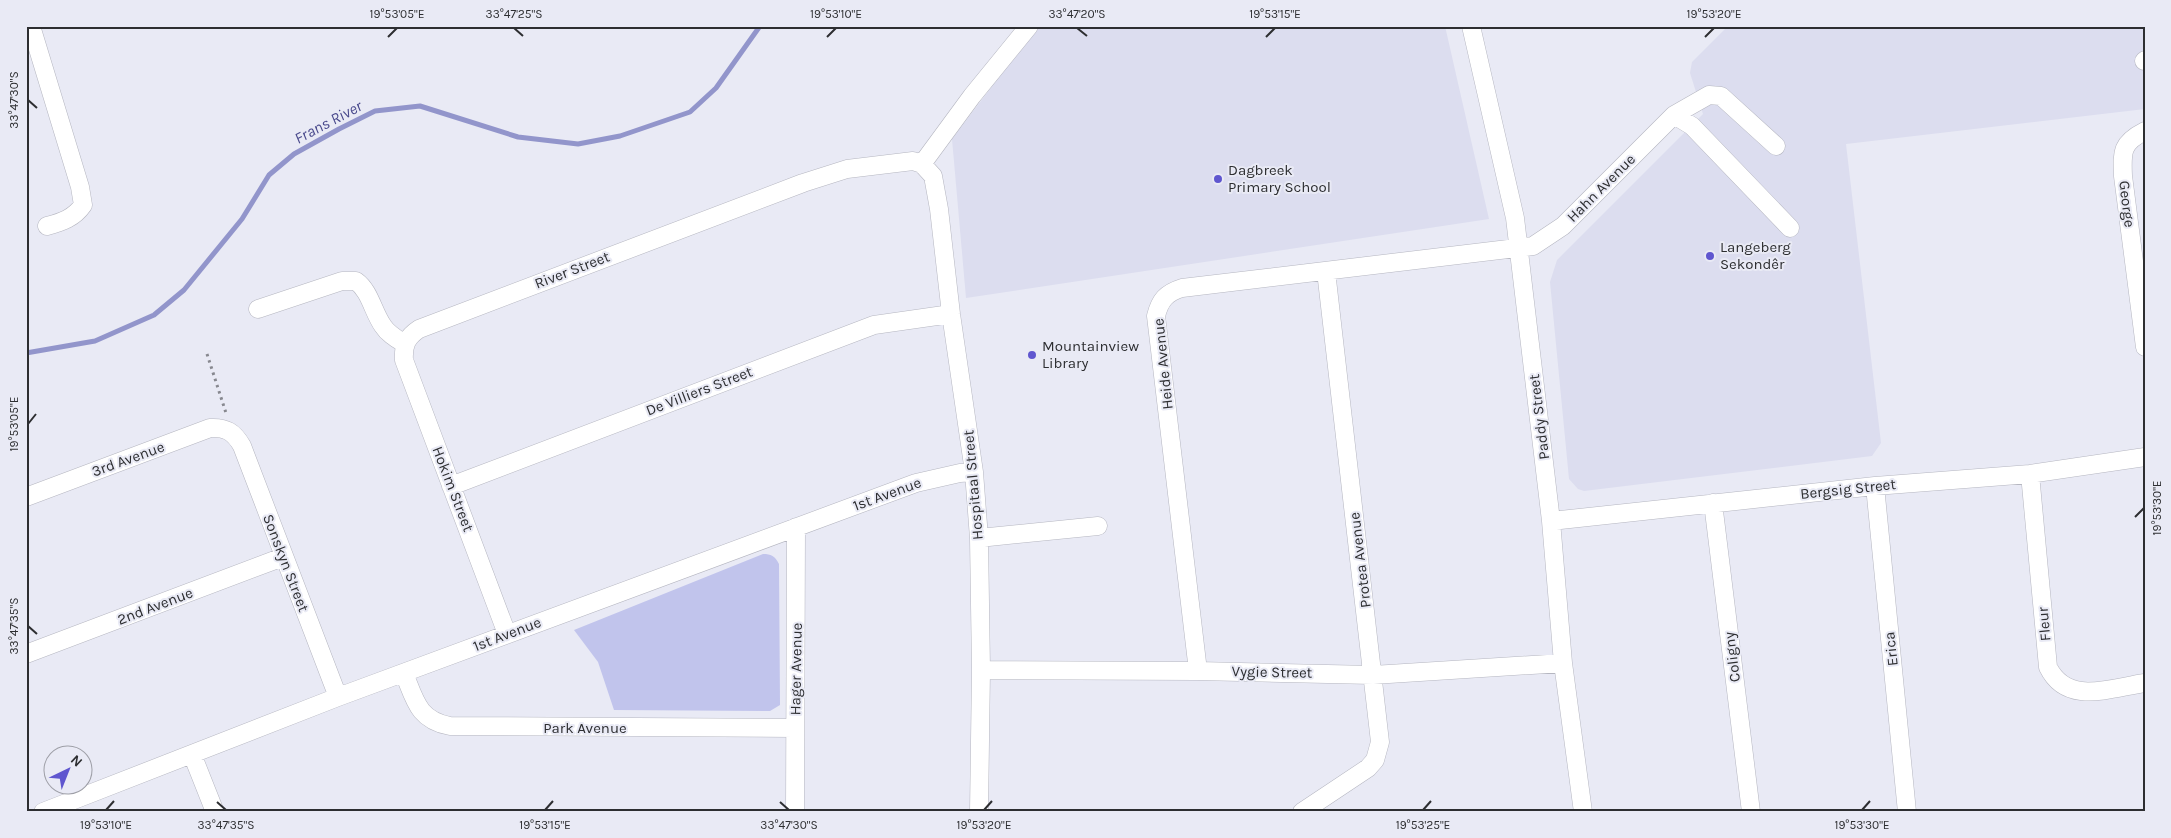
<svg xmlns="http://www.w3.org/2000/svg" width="2171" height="838" font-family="Karla,sans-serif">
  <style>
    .built { fill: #dcddef }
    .green { fill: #c1c4ec }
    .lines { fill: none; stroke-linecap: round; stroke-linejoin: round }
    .stream { stroke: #9295cb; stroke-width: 5 }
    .minor-casing { stroke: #b5b6c0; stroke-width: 19 }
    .path { stroke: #87888f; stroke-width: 3; stroke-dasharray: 2.5 4; stroke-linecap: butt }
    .minor { stroke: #fff; stroke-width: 18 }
    .ticks { fill: none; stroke: #2d2e31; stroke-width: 2 }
    .poi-dot { fill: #5f56cf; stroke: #e9eaf5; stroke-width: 2 }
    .labels { text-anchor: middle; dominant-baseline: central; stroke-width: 4; stroke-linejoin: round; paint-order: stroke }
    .poi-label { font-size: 15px; fill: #2d2e31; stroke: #e9eaf5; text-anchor: start }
    .street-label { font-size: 15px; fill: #2d2e31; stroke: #e9eaf5 }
    .water-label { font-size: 16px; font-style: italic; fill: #49498c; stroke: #e9eaf5 }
    .neatline { fill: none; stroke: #2d2e31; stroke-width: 2 }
    .ticks-label { font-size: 12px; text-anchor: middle; fill: #2d2e31 }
  </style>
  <rect width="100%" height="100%" fill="#e9eaf5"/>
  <path class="built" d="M1038 26H1445L1489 219 966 298 952 139Z
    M1728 26H2145V109L1846 144 1881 443 1872 456 1584 491 1578 489 1569 479 1550 282 1557 260 1703 114 1690 73 1692 62Z"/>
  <path class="green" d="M763 554C771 554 775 556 779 564L780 705 770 711 614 710 598 662 574 630Z"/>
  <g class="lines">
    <path class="stream" d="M26 353 95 341 154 315 184 290 242 219 269 175 294 154 339 129 375 111 420 106 518 137 578 144 620 136 690 112 716 88 760 26"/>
    <g class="minor-casing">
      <path id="minor" d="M31 26 80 187 83 205C74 218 62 222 47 226
        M1471 26 1515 218 1551 521 1563 663 1583 812
        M2144 61 2145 60
        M1674 115 1692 126 1790 228
        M2145 131C2121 143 2122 152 2123 176L2145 347
        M922 164 972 96 1029 26
        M258 309 342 281H356C370 291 373 312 383 326 388 334 397 339 405 344
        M2030 474 2048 667C2067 706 2110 688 2145 683
        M451 486 874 325 951 314
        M1875 486 1907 812
        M26 497 210 428C226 427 234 432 242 446L338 697
        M1713 503 1751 812
        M1551 521 1875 486 2030 474 2145 457
        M979 538 1098 526
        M507 634 404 360C403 345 407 337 419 329L803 183 847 169 913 161 922 164 933 176 939 209 951 314 974 472 979 538 981 670 979 812
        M26 654 283 557
        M981 670 1198 671 1373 675 1563 663
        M1198 671 1156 316C1160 300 1166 293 1182 288L1533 246 1563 226 1674 115 1709 95 1721 96 1776 146
        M404 673C415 700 418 720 450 726L795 728
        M192 754 215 812
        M43 812 338 697 916 483 960 473 974 472
        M795 812 796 527
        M1302 812 1368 768 1375 760 1380 742 1326 271"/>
    </g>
    <path class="path" d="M207 354 226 413"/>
    <use href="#minor" class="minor"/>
  </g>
  <path class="ticks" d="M514 28 523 36M1077 28 1087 36M388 37 397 28M827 37 836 28M1266 37 1275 28M1705 37 1714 28M28 100 37 108M28 424 36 414M2135 517 2144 508M28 626 37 634M217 802 226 810M780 802 789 810M106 810 114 801M545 810 553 801M984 810 992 801M1423 810 1431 801M1862 810 1870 801"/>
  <g class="poi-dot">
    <circle cx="1218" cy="179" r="5"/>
    <circle cx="1710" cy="256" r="5"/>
    <circle cx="1032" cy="355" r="5"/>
  </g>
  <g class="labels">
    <g class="poi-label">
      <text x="1228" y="170">Dagbreek<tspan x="1228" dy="17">Primary School</tspan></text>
      <text x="1720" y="247">Langeberg<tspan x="1720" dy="17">Sekondêr</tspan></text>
      <text x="1042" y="346">Mountainview<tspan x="1042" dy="17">Library</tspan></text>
    </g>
    <g class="street-label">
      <text transform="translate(1601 188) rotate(-45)">Hahn Avenue</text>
      <text transform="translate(2127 204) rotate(83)">George</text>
      <text transform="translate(572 270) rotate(-21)">River Street</text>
      <text transform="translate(1163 364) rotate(-96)">Heide Avenue</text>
      <text transform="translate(699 391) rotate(-21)">De Villiers Street</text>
      <text transform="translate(1539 417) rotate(-97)">Paddy Street</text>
      <text transform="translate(128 459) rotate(-20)">3rd Avenue</text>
      <text transform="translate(973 485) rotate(-95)">Hospitaal Street</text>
      <text transform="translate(453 489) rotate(69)">Hokim Street</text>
      <text transform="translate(1848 489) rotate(-6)">Bergsig Street</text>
      <text transform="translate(887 494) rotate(-20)">1st Avenue</text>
      <text transform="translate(1360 560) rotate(-97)">Protea Avenue</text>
      <text transform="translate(286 563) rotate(69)">Sonskyn Street</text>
      <text transform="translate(155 606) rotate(-21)">2nd Avenue</text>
      <text transform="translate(2044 624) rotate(-95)">Fleur</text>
      <text transform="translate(507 634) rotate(-21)">1st Avenue</text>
      <text transform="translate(1891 649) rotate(-96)">Erica</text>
      <text transform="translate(1732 657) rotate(-97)">Coligny</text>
      <text transform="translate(796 669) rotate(-89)">Hager Avenue</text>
      <text transform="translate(1272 672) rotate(1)">Vygie Street</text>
      <text x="585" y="728">Park Avenue</text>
    </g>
    <g class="water-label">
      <text transform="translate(328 122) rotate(-28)">Frans River</text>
    </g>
  </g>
  <rect width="2171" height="838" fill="none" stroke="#e9eaf5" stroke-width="55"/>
  <g transform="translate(68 770) rotate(43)"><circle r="24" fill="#e9eaf5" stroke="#9e9fa7"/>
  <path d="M0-4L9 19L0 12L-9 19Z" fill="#5f56cf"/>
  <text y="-8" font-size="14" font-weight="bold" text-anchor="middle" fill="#2d2e31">N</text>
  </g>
  <rect x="28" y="28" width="2116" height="782" class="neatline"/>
  <g class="ticks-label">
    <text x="397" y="18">19°53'05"E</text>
    <text x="514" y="18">33°47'25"S</text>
    <text x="836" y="18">19°53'10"E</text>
    <text x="1077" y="18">33°47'20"S</text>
    <text x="1275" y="18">19°53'15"E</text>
    <text x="1714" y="18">19°53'20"E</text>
    <text transform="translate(14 100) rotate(-90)" y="4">33°47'30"S</text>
    <text transform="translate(14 424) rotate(-90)" y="4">19°53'05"E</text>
    <text transform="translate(2157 508) rotate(-90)" y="4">19°53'30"E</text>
    <text transform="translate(14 626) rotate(-90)" y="4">33°47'35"S</text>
    <text x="106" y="829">19°53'10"E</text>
    <text x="226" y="829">33°47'35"S</text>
    <text x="545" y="829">19°53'15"E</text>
    <text x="789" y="829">33°47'30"S</text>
    <text x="984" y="829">19°53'20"E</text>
    <text x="1423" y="829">19°53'25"E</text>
    <text x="1862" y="829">19°53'30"E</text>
  </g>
</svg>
